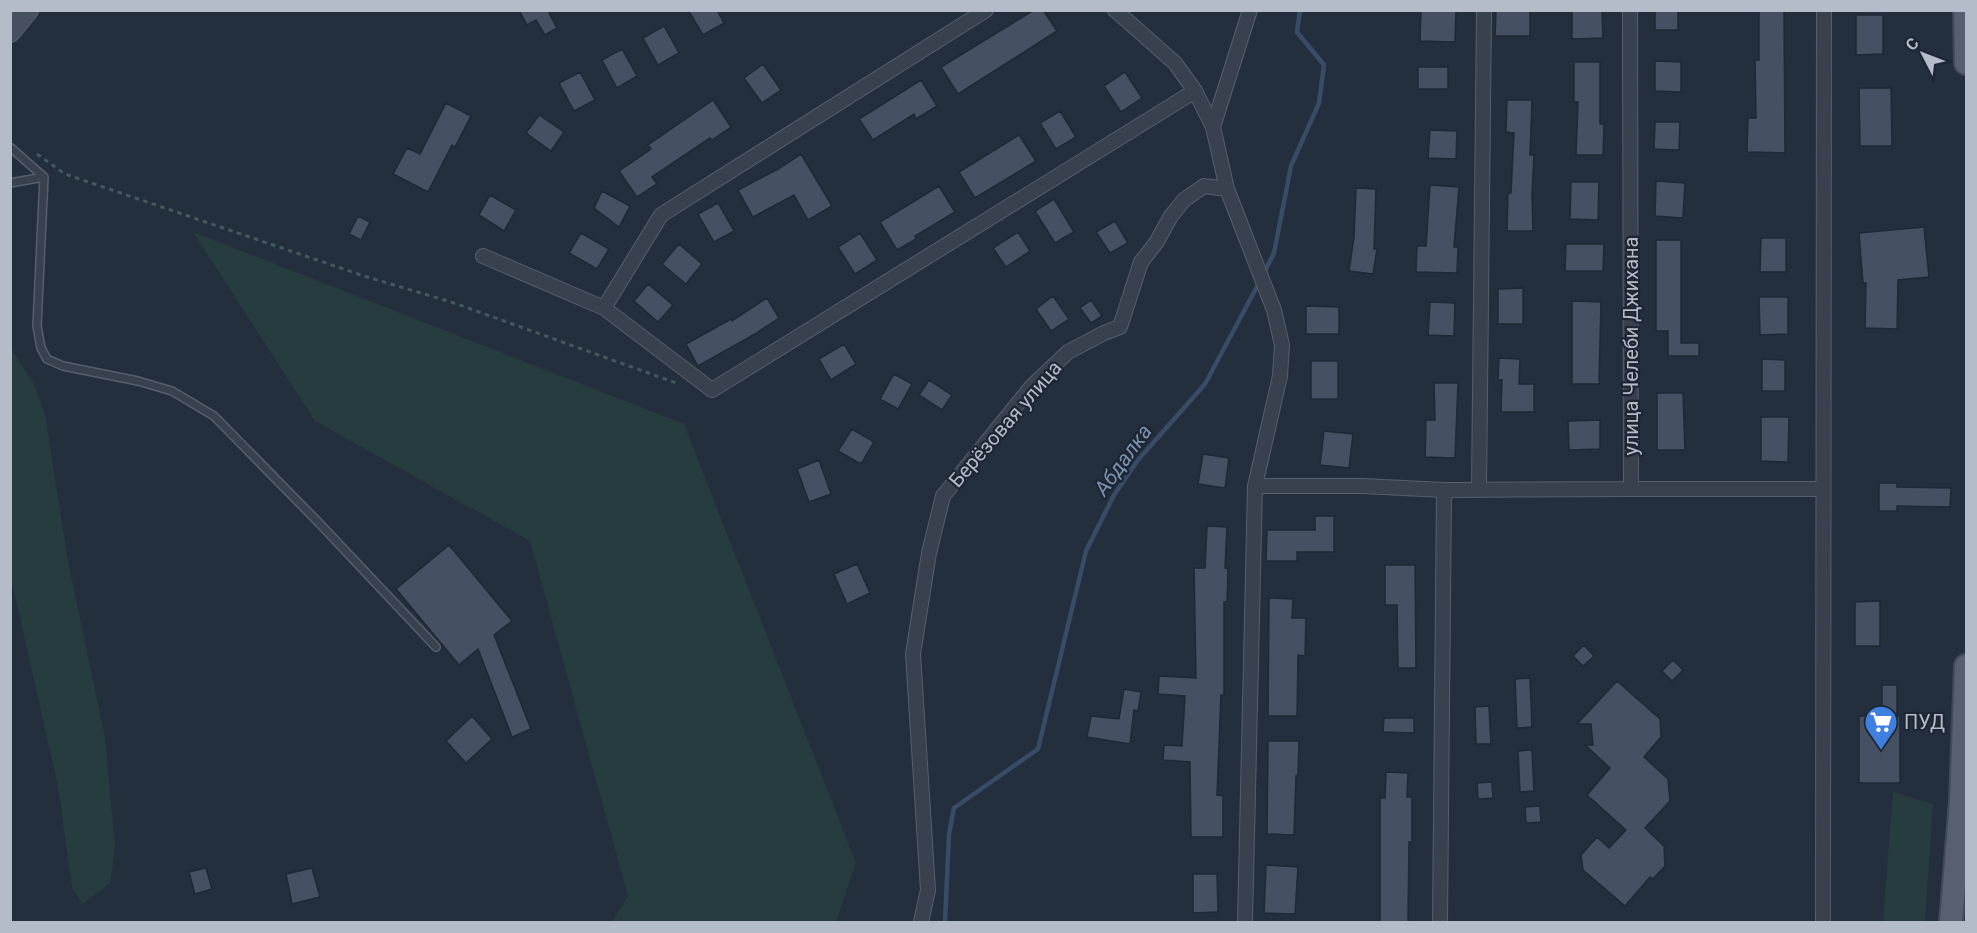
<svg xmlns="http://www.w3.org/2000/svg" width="1977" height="933" font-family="Roboto,sans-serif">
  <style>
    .green { fill: #263c3f }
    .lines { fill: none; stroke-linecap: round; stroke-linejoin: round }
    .stream { stroke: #394c67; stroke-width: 4.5 }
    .building { fill: #455162; stroke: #1f2835; stroke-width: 1.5 }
    .lane-casing { stroke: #565f6c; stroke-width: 10 }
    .street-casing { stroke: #565f6c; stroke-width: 16 }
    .secondary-casing { stroke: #565f6c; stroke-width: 22 }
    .primary-casing { stroke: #414a57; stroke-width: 26 }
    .path { stroke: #44595c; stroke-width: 3; stroke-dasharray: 4.5 4.5; stroke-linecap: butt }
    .lane { stroke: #38414e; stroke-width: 7 }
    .street { stroke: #38414e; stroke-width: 14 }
    .secondary { stroke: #465061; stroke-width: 20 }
    .primary { stroke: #56606e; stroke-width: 22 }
    .labels { text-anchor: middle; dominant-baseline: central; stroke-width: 4.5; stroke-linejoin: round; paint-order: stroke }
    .street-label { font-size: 20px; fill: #b4bcc9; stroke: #1d2633 }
    .poi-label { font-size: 20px; fill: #b4bcc9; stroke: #1d2633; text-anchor: start }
    .water-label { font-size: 21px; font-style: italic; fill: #7c92b1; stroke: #1d2633 }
  </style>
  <rect width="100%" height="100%" fill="#242f3e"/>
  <path class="green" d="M193 232 684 424 856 863 836 922H612L628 896 530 541 315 421Z
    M10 346 35 386 45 415 68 561 105 737 115 848 110 883 82 904 72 887 58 786 11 578Z
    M1893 792 1933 804 1925 922H1883Z"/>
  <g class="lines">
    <path class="stream" d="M1264 273 1274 253 1291 166 1319 103 1324 65 1297 32 1300 10
      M945 922 949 834 954 808 1038 749 1086 551 1114 495 1138 460 1205 384 1260 281"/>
  </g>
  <path class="building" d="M519 10H553L549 13 557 28 545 35 536 20 527 25Z
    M688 10H717L724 23 703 35Z
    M1034 10H1043L1057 31 958 94 941 67Z
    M1421 10 1456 11 1455 42 1420 41Z
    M1572 10H1602L1603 38 1572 39Z
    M1655 10H1678V30H1655Z
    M1759 10H1784L1785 153 1747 152 1748 118H1756L1755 60H1759Z
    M1496 11H1530V36H1495Z
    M1856 15H1883V54L1856 55Z
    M664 26 679 53 658 65 643 38Z
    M622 49 637 76 617 88 602 60Z
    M1655 61 1681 62V92L1655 91Z
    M1574 62H1600V124H1604L1603 155H1576L1578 102H1574Z
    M763 64 781 90 762 103 744 78Z
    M1418 67H1448V89H1418Z
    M580 72 595 100 574 111 559 83Z
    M1125 72 1142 98 1121 112 1104 86Z
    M921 80 937 106 916 119 914 114 873 140 859 119Z
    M1859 88H1891L1892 146H1860Z
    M713 100 731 127 712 140 710 138 652 177 657 184 637 197 619 171 651 149 648 145Z
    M1507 100H1532L1530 155H1534L1532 194 1533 231H1507L1508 193H1511L1514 133 1506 132Z
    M446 103 471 116 455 147 452 145 428 192 393 174 407 148 420 154Z
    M1060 111 1076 137 1056 149 1040 123Z
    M539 115 564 132 551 151 526 133Z
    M1655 122H1680L1679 150 1654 149Z
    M1430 130 1457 131 1456 159 1428 158Z
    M1019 135 1036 161 975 198 959 172Z
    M801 154 832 206 808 220 794 195 753 217 738 190 778 169Z
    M1656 181 1685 183 1683 218 1655 216Z
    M1571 182H1599L1598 220 1570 219Z
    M1430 185 1459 187 1454 247H1458L1457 273 1416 272 1417 246H1426Z
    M939 186 955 212 915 236 916 239 897 250 880 222Z
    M1356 188 1376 189 1374 249H1377L1373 274 1349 271 1354 237Z
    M602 191 630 206 619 227 594 208Z
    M490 195 516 210 504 231 479 215Z
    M1054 199 1074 232 1055 243 1035 211Z
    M718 203 734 231 714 242 698 214Z
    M358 216 370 222 361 240 349 234Z
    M1115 221 1128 243 1110 253 1096 232Z
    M1924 227 1929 277 1898 280 1897 329 1865 328 1866 283H1863L1859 233Z
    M1018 232 1030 251 1006 267 993 248Z
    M581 233 609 249 597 269 569 253Z
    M860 233 877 260 855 274 838 247Z
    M1761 238H1786V272H1760Z
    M1656 240H1681V343H1699V356H1668V331H1656Z
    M679 244 702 264 686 284 662 264Z
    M1566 244H1604L1603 271H1565Z
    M648 284 673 305 658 322 634 301Z
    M1523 288V324H1498V289Z
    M1053 296 1069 319 1051 331 1036 309Z
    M1759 297H1788V334L1760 335Z
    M767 298 779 318 755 334 698 366 686 344 731 319 732 321Z
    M1091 300 1102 316 1091 323 1080 308Z
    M1572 301 1601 302 1599 384H1572Z
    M1430 302 1455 303 1454 336 1428 335Z
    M1306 306 1339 307V334H1306Z
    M844 344 856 364 831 380 819 359Z
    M1499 358 1520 359 1519 384H1534V412H1501L1502 380H1498Z
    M1762 359 1785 360V391H1762Z
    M1311 361H1338V399H1311Z
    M894 374 912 384 898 409 880 399Z
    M929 380 952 395 942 410 919 395Z
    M1434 383H1458L1455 458 1425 457 1426 420H1435Z
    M1657 393H1683L1685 450H1657Z
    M1761 417H1789L1788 462 1761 461Z
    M1600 420V449L1569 450 1568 421Z
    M852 429 874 442 861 464 838 451Z
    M1324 431 1353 434 1349 468 1320 465Z
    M1203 454 1229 458 1225 488 1198 484Z
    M819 460 831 494 809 502 797 469Z
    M1879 483H1897V487L1951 488 1950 507 1897 506V511H1879Z
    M1315 516H1334V552H1297V561H1266L1267 530H1315Z
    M1207 526 1227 527 1225 568 1228 569 1227 602H1224V695H1221L1217 795 1223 796V837H1191L1190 762 1163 760 1164 745 1182 746 1185 696 1158 694 1159 676 1196 678 1194 568H1205Z
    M449 545 512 621 494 635 531 729 512 737 478 649 459 665 396 589Z
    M857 564 870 593 847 604 834 574Z
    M1385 565H1415L1416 668H1398L1397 605H1385Z
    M1269 598 1293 599 1292 618H1306L1305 656 1298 655 1297 716H1268Z
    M1880 601V646H1855V602Z
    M1584 645 1594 656 1583 666 1573 656Z
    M1673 660 1683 670 1672 681 1662 671Z
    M1530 678 1532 727 1517 728 1515 679Z
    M1617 681 1660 719 1661 737 1644 757 1668 779 1670 801 1645 828 1664 846 1665 866 1653 879 1650 877 1625 906 1583 870 1581 855 1597 837 1609 848 1626 830 1587 795 1610 768 1585 745H1593L1591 724H1577Z
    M1882 685H1897V716H1900V783H1859V716H1882Z
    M1124 689 1141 692 1138 711 1134 710 1130 744 1087 737 1091 716 1119 719Z
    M1489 706 1491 744H1476L1475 707Z
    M472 716 492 739 466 763 446 741Z
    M1384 718H1414V733L1383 732Z
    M1268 741H1299L1298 776H1296L1294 835 1267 834Z
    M1532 750 1534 791 1520 792 1518 751Z
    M1386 772 1408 773 1407 797H1412V842H1409L1408 922H1380V798H1385Z
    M1492 782 1493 798 1478 799 1477 783Z
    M1540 806 1541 822 1526 823 1525 807Z
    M1266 865 1298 867 1295 914 1264 913Z
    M206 868 212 889 195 894 189 872Z
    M312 868 320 897 292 904 286 874Z
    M1193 874H1217L1218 912 1193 913Z"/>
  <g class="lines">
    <g class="lane-casing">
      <path id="lane" d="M10 147 44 177 37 326 41 348 47 359 63 366 138 381 172 391 214 416 320 524 436 647
        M10 183 44 177"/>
    </g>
    <g class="street-casing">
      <path id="street" d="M1115 10 1175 63 1195 91 1213 127 1227 189 1274 310 1282 345 1280 376 1255 486 1245 922
        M1630 10 1631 489H1823
        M1213 127 1250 10
        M483 256 604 308 712 390 1195 91
        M604 308 661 215 986 10
        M1255 486H1363L1444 490 1631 489
        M1479 490 1484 10
        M921 922 928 890 913 654 929 553 943 496 1032 386 1068 352 1104 333 1120 327 1141 262 1156 243 1171 216 1184 200 1204 186 1227 189
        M1440 922 1444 490
        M1823 922 1824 10"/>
    </g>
    <g class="secondary-casing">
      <path id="secondary" d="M10 32 28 10"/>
    </g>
    <g class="primary-casing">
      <path id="primary" d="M1965 10 1966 63
        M1951 922 1961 801 1966 666"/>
    </g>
    <path class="path" d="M37 154 65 174 364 276 454 303 679 384"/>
    <use href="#lane" class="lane"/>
    <use href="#street" class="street"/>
    <use href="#secondary" class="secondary"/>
    <use href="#primary" class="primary"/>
  </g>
  <defs>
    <g id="supermarket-pin" transform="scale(1.725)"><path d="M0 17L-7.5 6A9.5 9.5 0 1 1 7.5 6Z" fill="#3f7fe0" stroke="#1d2633"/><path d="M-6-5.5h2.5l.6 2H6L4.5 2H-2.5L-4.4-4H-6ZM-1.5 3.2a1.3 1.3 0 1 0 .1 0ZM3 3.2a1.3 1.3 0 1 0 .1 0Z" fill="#fff"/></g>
  </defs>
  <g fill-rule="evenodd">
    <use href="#supermarket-pin" x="1881" y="722"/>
  </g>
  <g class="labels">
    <g class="street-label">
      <text transform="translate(1631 346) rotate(-90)">улица Челеби Джихана</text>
      <text transform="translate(1005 424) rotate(-49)">Берёзовая улица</text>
    </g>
    <g class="poi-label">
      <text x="1904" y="722">ПУД</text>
    </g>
    <g class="water-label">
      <text transform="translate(1123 460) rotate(-54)">Абдалка</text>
    </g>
  </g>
  <rect width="1977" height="933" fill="none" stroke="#b4bcc9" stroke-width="24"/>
  <g transform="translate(1923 54) rotate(312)" stroke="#1d2633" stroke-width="4.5" paint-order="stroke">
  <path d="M0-4.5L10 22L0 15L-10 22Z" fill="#b4bcc9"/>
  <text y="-9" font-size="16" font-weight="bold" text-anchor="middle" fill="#b4bcc9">С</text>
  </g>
</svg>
